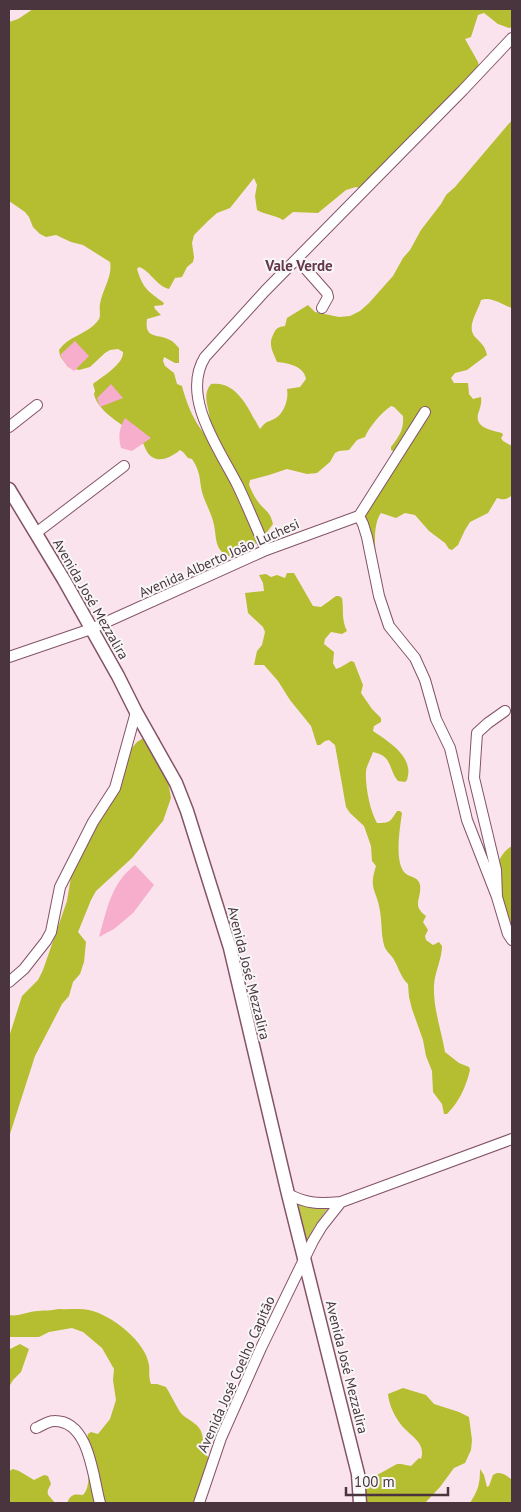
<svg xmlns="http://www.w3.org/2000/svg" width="521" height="1512" font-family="'PT Sans',sans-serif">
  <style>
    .green { fill: #c1c948 }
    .forest { fill: #b5bd30 }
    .water { fill: #f7adcc }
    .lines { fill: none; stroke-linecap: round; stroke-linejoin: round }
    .minor-casing { stroke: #845368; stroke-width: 12 }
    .major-casing { stroke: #845368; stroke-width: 15 }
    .minor { stroke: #fff; stroke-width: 10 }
    .major { stroke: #fff; stroke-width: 12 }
    .labels { text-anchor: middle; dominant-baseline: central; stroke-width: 4; stroke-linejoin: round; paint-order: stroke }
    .street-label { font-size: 14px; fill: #4a343d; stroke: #f7f7f7 }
    .neighbourhood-label { font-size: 15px; font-weight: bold; fill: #66384c; stroke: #f7f7f7 }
  </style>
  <rect width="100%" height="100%" fill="#fae3ec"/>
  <path class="green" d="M296 1202 313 1208H328L315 1226 305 1245Z"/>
  <path class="forest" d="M33 9H512V27L509 28 498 24 484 13 478 15 471 37 465 39 478 62 479 67 366 190 356 187 346 190 318 213 293 212 283 220C275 215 266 215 257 210L255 196 257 185 254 178 230 208 217 213 208 221 194 235 192 243 194 257 193 262 187 267 182 277 175 278 169 289C156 286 151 271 139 267L137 269C143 289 148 291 164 303L163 305 154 306 155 309 161 315 147 319C144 340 158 333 170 340 173 341 176 345 179 348V363H175L164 357 163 361 165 366 174 373 177 384 182 386C186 402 195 425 207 436 217 415 198 400 211 384 238 380 249 411 260 429 266 421 266 423 274 419 284 414 289 399 287 389L300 387 306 379C304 366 288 363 277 362 273 352 268 345 273 335 276 328 278 327 285 326L287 318 308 305 315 312 339 317 350 316 360 311 369 303 393 276 403 258 410 250 421 230 441 204 446 195 455 187 512 120V270L511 272 512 308C502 305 492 296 481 300 478 312 465 327 476 338 482 344 485 346 487 355L467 370 455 373 451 378 454 383H468L469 394 473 399 481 397C482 403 480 408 478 414 475 428 491 430 502 433L503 435 501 438 503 441 512 446V495C507 500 504 500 497 498L488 513 470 522 465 530 458 545 452 550 449 549 445 543 429 531 415 515 405 513 396 518 381 513C371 526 376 559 378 575L364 519C374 504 371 489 379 474 384 465 390 464 395 452L391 450V447C399 436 404 430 403 416L394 407 391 406C382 412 369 427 365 437L357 440 349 450 339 451 335 453 330 462 317 473 307 474 287 469 269 475 250 480 249 485C252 492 255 498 259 503 266 512 270 511 273 524 265 536 237 570 221 551 215 544 216 534 214 525 212 514 205 503 202 492 199 478 201 473 192 459L188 458 183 452 180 450C173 456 161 463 152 457 146 454 145 445 141 440 129 427 98 414 94 394L95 391 93 384C102 377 124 364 123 352L118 349 110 350 105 353 90 367 79 370 68 367 60 356 59 350C68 337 83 335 94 325 94 325 99 320 99 319 101 315 99 308 100 304 102 290 113 276 110 262L83 245 71 242 56 235 46 237 40 234 33 227 29 217 25 212 9 201V22L18 19Z
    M287 573H294L313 606 321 607 336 596H339L342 598C344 610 341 619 347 631L342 634 331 632 325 639 324 644 334 652 333 663 336 669 341 667 351 661 354 662 363 685 361 693 372 709 381 718V722L374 726 373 731C385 739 406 752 408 768 409 771 408 776 407 780L405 782 398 781C388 769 393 756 373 752 371 758 367 765 366 771 365 786 370 811 377 823 390 823 390 822 397 811H400L402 813C400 827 394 862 405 873 410 878 418 876 420 885 422 899 411 905 426 916L423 922 428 930 425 936 426 940 433 945 439 942 442 946C442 959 435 971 434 985 433 1008 441 1029 445 1052L459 1063 469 1067 470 1070C466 1087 459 1102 447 1114H444L442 1104 433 1092 432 1071 426 1056 423 1040 412 1009 409 997 408 984C401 978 398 966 393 958 390 954 385 950 384 945 381 934 382 922 380 911 377 890 368 890 376 866L372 861 371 846 364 826 350 813 346 807 335 745 329 740 325 741 320 745H317L311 726 290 700 278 681 264 665H254L257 651 262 645 265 632 263 627 248 613 245 593 264 591 263 583 259 575 266 574 271 577 277 575 285 578Z
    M148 735 160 738V751L167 775 171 798 163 821 132 858 96 891 91 900 78 932 86 942 84 962 80 974 73 982 69 996 62 1004 35 1056 9 1137V1037L22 996 38 980 43 970 67 901 71 877 130 750 137 742Z
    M512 846V939L501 911 498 863C501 856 505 850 512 846Z
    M59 1309C69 1310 79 1308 89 1310 112 1315 146 1342 149 1365 150 1372 148 1376 151 1384H157L166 1387C171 1395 175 1404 180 1412 185 1419 197 1422 201 1431 205 1441 201 1452 211 1460L200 1503H67C71 1494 74 1494 83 1495 93 1485 86 1463 85 1450 85 1445 87 1439 88 1434L91 1432 98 1434 110 1419 116 1400 113 1380 114 1369 102 1348 83 1332 72 1328 49 1332 39 1337H9V1315C19 1317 28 1311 38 1311 46 1310 50 1311 59 1309Z
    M20 1344 29 1349 21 1372 13 1380 9 1387V1352L10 1349Z
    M403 1388 426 1395 434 1404 459 1412 469 1417 472 1440 471 1450 465 1463 454 1468 440 1487 425 1503H358L368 1480 397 1464H401L411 1466 419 1458 421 1459C426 1443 412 1437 403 1427 395 1418 389 1405 388 1394Z
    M13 1469 19 1471 34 1480 44 1475 48 1476 51 1484C44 1496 49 1494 55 1503H9V1471Z
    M480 1469 484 1475 487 1487 489 1486 493 1475C499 1470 507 1475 512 1480V1503H470C478 1490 480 1485 480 1469Z"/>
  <path class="water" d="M75 341 89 356 74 371 67 366 60 355Z
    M111 384 123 398 100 407 97 398Z
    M125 418 151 438 132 451 121 448C118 436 119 429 125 418Z
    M135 865 154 885 133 913 114 929 99 937C107 910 111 883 135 865Z"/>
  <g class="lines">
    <g class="minor-casing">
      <path id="minor" d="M297 259 327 293 328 297 322 308
        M9 427 37 405
        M359 516 363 524 367 537 379 596 389 626 415 658 425 680 436 719 450 748 467 820 497 897
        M359 516 425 412
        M36 533 124 466
        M266 550C257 529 248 507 238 486 220 450 180 397 205 357L265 291 463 90 512 38
        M9 657 91 629 266 550 359 516
        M505 711 488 723 477 733 474 778 496 870 497 897 508 934 512 940
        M9 982 24 969 46 941 51 932 60 887 93 822 115 788 136 712
        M288 1194C307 1204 319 1204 341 1202L512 1139
        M36 1428C41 1426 48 1421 54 1421 90 1420 93 1479 100 1503
        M199 1503 221 1438 261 1348 313 1241 322 1226 341 1202"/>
    </g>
    <g class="major-casing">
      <path id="major" d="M9 489 64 580 118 676 136 712 176 783 187 811 230 948 288 1194 358 1474 360 1503"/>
    </g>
    <use href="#minor" class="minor"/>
    <use href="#major" class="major"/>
  </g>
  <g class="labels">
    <g class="street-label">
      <text transform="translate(219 558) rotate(-24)">Avenida Alberto João Luchesi</text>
      <text transform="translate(91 599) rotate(60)">Avenida José Mezzalira</text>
      <text transform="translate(249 973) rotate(76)">Avenida José Mezzalira</text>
      <text transform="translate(347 1367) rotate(76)">Avenida José Mezzalira</text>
      <text transform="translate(236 1374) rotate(-66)">Avenida José Coelho Capitão</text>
    </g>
    <g class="neighbourhood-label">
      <text x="299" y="265">Vale Verde</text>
    </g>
  </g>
  <rect width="521" height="1512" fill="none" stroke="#4a343d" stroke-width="20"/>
  <path d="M346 1487v8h102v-8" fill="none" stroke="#4a343d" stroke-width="2.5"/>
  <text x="354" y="1487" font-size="15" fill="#4a343d" stroke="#f7f7f7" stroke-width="4" paint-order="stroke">100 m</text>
</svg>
